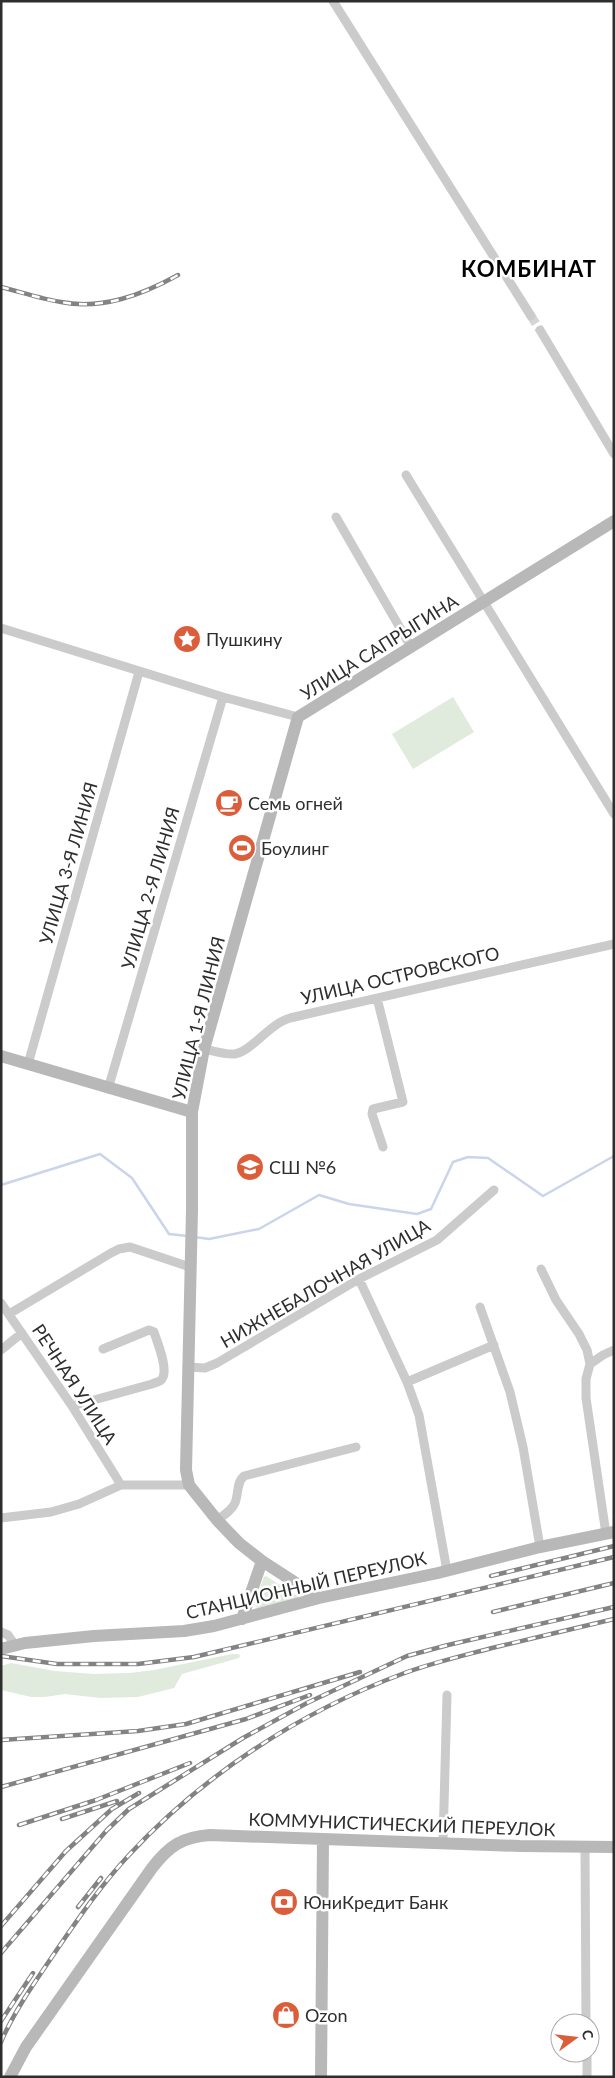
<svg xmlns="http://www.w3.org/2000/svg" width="615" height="2078" font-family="Lato,sans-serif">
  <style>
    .green { fill: #e0ebdd }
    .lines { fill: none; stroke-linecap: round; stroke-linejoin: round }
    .stream { stroke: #cad4ea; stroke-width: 2.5 }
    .street-tunnel { stroke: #d5d5d5; stroke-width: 9; stroke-dasharray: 9 4.5; stroke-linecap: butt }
    .street { stroke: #cbcbcb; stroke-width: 9 }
    .secondary { stroke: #b8b8b8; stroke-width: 12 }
    .rail-casing { stroke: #838383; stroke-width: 4.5 }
    .rail { stroke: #fff; stroke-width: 2.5; stroke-dasharray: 8; stroke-linecap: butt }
    .labels { text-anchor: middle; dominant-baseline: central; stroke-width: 5; stroke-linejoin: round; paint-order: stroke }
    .poi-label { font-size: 18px; fill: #2e2e2e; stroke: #fff; text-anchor: start }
    .street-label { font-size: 18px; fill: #2e2e2e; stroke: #fff }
    .district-label { font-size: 22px; font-weight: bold; letter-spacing: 1px; fill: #000; stroke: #fff }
  </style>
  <rect width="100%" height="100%" fill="#fff"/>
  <path class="green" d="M453 697 474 732 413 769 392 734Z
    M266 1576 299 1597 298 1599 257 1608 254 1604 255 1601 264 1577Z
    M232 1654H239L240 1656 239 1658 182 1674 174 1688 138 1697 100 1698 65 1694 45 1697H31L1 1690V1666L11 1663 55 1671 94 1674 129 1673 154 1670Z"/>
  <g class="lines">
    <path class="stream" d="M1 1185 100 1154 132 1178 169 1234 187 1236
      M195 1237 209 1239 259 1229 319 1195 349 1204 417 1214 431 1209 453 1162 468 1157 488 1158 543 1196 614 1156"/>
    <path class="street-tunnel" d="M531 316 540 330"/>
    <path class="street" d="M333 1 531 316
      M540 330 614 454
      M406 475 614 814
      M336 517 411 647
      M1 628 223 697 298 717
      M377 998 403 1102 373 1109 372 1114 383 1147
      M204 1049C214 1051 225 1055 235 1054 252 1051 269 1024 290 1018L614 944
      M28 1064 139 672
      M108 1089 223 697
      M541 1269 556 1300 579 1334 587 1350 590 1364 586 1379V1398L606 1534
      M359 1279 407 1382 419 1415 447 1571
      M1 1303 72 1406 121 1485
      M480 1307 510 1392 523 1447 540 1547
      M9 1314 111 1253 119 1249 130 1247 190 1267
      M1 1350 22 1333
      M590 1364 603 1355 614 1350
      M187 1367 205 1368 217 1363 359 1279 437 1240 494 1190
      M407 1382 494 1345
      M72 1406 152 1384C156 1382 160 1382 162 1379 169 1369 157 1342 154 1332L149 1330 103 1349
      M1 1518 51 1512 79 1504 121 1485H189
      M217 1520C224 1515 232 1510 235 1503 239 1493 236 1483 244 1476L356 1447
      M1 1632 8 1635 15 1645
      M443 1842 447 1695
      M585 1847 586 2023
      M587 2053V2077"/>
    <path class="secondary" d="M1 1056 192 1112
      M262 1561 319 1598
      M242 1619 262 1561 239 1543 217 1520 189 1485 186 1470 192 1210V1112L204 1049 298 717 614 521
      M1 1649 25 1643 94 1636 184 1631 214 1626 319 1598 438 1573 540 1547 614 1532
      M10 2077 26 2047 152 1868C169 1846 182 1837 210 1835L520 1846 614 1847
      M321 2077 323 1839"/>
    <g class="rail-casing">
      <path id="rail" d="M1 287C21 292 41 299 61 302 102 310 142 295 178 275
        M491 1576 614 1546
        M493 1612 614 1583
        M1 1656 57 1664H138L194 1657 614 1557
        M1 1740 138 1731 186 1724 360 1672
        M1 1787 246 1719 310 1695
        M62 1819 117 1801
        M19 1825 96 1800 190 1763
        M78 1907 101 1878
        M1 1926 66 1851 112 1809 139 1793
        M1 1953 107 1830 129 1809 243 1738 307 1703 407 1656 448 1645 614 1607
        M1 2021 33 1973
        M1 2042C15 2009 38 1978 58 1948 80 1916 102 1884 129 1855 203 1775 300 1712 402 1674 431 1663 462 1656 492 1648 533 1638 573 1629 614 1619"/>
    </g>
    <use href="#rail" class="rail"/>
  </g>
  <defs>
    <g id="sight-disc" transform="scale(1.4375)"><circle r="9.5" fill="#dc5d3a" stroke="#fff"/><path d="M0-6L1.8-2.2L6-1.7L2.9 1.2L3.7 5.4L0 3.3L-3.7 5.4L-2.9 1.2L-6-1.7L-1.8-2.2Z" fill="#fff"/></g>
    <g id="cafe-disc" transform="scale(1.4375)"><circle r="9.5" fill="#dc5d3a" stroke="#fff"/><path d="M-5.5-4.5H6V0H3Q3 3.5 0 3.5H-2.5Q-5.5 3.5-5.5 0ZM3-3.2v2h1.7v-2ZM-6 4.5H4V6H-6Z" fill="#fff"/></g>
    <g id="stadium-disc" transform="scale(1.4375)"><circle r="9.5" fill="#dc5d3a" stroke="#fff"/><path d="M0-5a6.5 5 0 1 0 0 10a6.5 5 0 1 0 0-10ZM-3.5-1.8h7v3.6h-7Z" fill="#fff"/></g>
    <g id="school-disc" transform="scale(1.4375)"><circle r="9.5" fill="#dc5d3a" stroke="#fff"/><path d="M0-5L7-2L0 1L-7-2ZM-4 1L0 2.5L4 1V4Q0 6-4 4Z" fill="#fff"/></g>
    <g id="bank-disc" transform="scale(1.4375)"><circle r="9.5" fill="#dc5d3a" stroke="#fff"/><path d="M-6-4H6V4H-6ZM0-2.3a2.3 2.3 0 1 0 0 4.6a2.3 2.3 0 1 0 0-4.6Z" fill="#fff"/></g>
    <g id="shop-disc" transform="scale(1.4375)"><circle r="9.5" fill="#dc5d3a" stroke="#fff"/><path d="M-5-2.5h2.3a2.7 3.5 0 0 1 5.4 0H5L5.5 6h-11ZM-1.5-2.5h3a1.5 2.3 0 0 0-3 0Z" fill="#fff"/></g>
  </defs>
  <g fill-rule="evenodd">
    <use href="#sight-disc" x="187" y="639"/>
    <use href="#cafe-disc" x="229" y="803"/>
    <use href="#stadium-disc" x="242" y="848"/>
    <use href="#school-disc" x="250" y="1167"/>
    <use href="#bank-disc" x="284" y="1902"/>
    <use href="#shop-disc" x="286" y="2015"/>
  </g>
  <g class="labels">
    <g class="poi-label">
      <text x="206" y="639">Пушкину</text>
      <text x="248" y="803">Семь огней</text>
      <text x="261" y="848">Боулинг</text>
      <text x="269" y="1167">СШ №6</text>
      <text x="303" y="1902">ЮниКредит Банк</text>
      <text x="305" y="2015">Ozon</text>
    </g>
    <g class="street-label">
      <text transform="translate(379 647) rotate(-32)">УЛИЦА САПРЫГИНА</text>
      <text transform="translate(68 863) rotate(-74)">УЛИЦА 3-Я ЛИНИЯ</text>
      <text transform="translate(150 888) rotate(-74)">УЛИЦА 2-Я ЛИНИЯ</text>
      <text transform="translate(400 975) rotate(-13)">УЛИЦА ОСТРОВСКОГО</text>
      <text transform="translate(198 1018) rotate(-76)">УЛИЦА 1-Я ЛИНИЯ</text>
      <text transform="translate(325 1283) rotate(-30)">НИЖНЕБАЛОЧНАЯ УЛИЦА</text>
      <text transform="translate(75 1384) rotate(57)">РЕЧНАЯ УЛИЦА</text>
      <text transform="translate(306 1585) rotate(-13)">СТАНЦИОННЫЙ ПЕРЕУЛОК</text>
      <text transform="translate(402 1824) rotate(2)">КОММУНИСТИЧЕСКИЙ ПЕРЕУЛОК</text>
    </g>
    <g class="district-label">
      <text x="529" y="268">КОМБИНАТ</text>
    </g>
  </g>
  <rect width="615" height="2078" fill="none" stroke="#2e2e2e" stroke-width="5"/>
  <g transform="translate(575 2038) rotate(75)"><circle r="24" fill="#ffffff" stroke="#ababab"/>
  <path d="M0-4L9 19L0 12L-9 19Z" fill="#dc5d3a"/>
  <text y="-8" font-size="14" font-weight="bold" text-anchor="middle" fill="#2e2e2e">С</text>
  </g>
</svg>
